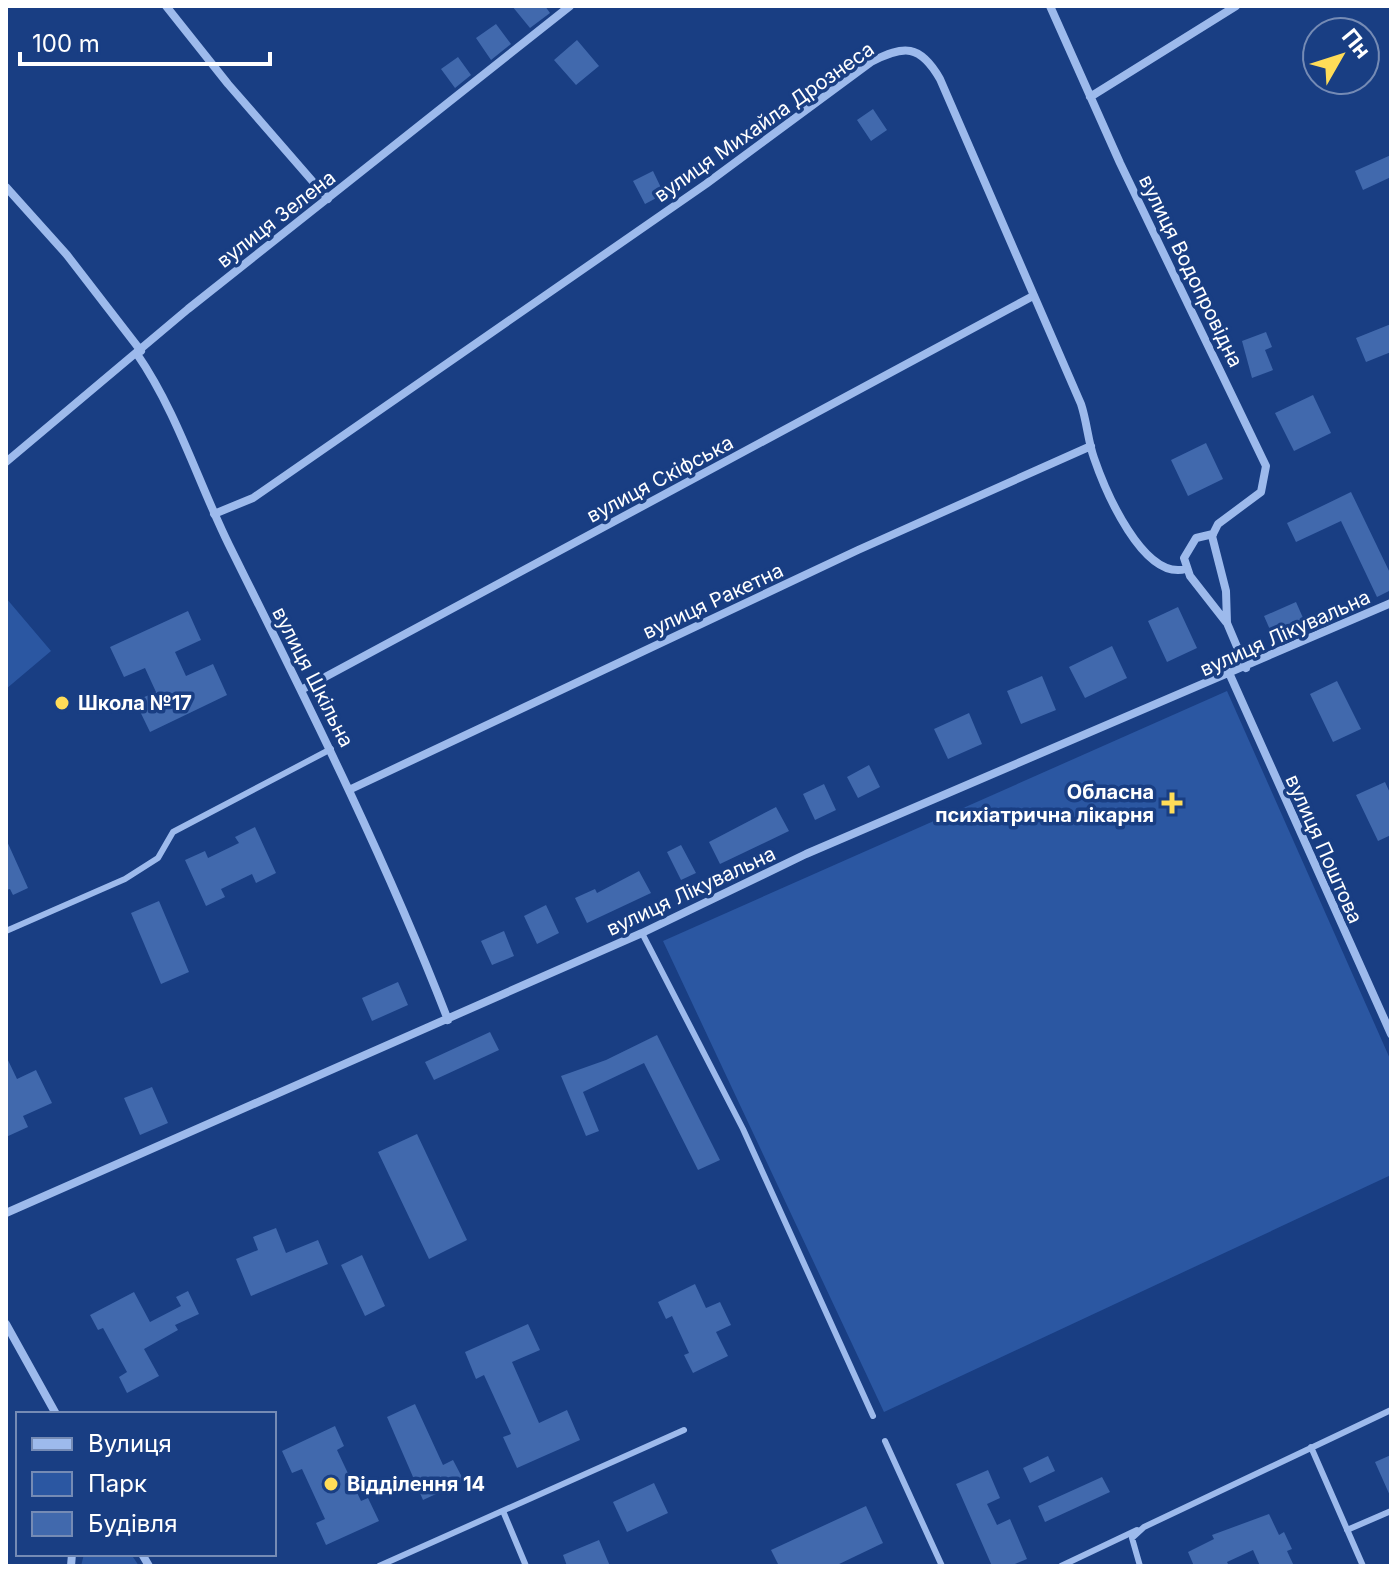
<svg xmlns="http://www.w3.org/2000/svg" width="1397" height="1572" font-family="Inter,sans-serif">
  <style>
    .green { fill: #2b57a2 }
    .building { fill: #4169ad }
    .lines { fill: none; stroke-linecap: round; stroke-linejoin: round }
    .lane { stroke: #9dbaec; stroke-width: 6 }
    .street { stroke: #9dbaec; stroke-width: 8 }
    .poi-dot { fill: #ffdc58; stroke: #193e83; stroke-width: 3 }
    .labels { text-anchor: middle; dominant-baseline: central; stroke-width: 7; stroke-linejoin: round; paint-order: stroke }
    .street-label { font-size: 20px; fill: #fff; stroke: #193e83 }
    .poi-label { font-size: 20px; font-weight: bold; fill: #fff; stroke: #193e83; text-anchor: start }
  </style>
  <rect width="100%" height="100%" fill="#193e83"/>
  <path class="green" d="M6 598 51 651 6 689Z
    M1227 691 1391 1061V1175L884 1412 663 941Z
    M84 1554H131L139 1566H81Z"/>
  <path class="building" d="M512 6H545L550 13 530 28Z
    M496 24 511 44 491 60 476 38Z
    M577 40 599 66 576 85 554 60Z
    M458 57 471 75 455 88 441 69Z
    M873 109 887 130 871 141 857 120Z
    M1391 155V177L1363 190 1355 171Z
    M653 171 664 194 645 204 633 181Z
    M1391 324V352L1366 362 1356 338Z
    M1266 332 1272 347 1265 350 1273 370 1252 378 1242 341Z
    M1313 395 1331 433 1294 451 1275 413Z
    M1206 443 1223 479 1188 496 1171 460Z
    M1351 492 1391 575V590L1377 597 1341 521 1296 542 1287 523Z
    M1296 602 1307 627 1275 641 1264 616Z
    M1178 607 1197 648 1167 662 1148 621Z
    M188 611 201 640 175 652 186 676 213 664 227 695 150 732 135 701 156 692 145 668 124 677 110 647Z
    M1112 646 1127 678 1085 698 1069 667Z
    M1042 676 1056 710 1021 724 1007 691Z
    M1337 681 1361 729 1333 742 1310 694Z
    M969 713 982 744 948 759 934 729Z
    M869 765 880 787 858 798 847 777Z
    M1385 782 1391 795V835L1378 841 1356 795Z
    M824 784 836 810 815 820 803 794Z
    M776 807 789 831 720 864 709 842Z
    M255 827 276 873 256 883 252 874 221 889 225 897 206 906 185 860 205 851 208 858 239 843 235 837Z
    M6 839 28 888 13 895 10 889 6 890Z
    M681 845 696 873 681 880 667 852Z
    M639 871 651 893 587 923 575 898 595 889 597 893Z
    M159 901 189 972 161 984 131 913Z
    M546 905 559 933 537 944 524 916Z
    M504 931 514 956 492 965 481 941Z
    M398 982 408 1005 372 1021 362 998Z
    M490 1032 499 1050 434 1080 425 1062Z
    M657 1035 720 1160 698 1170 644 1063 583 1092 599 1131 586 1136 561 1076 606 1060Z
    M6 1056 17 1079 36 1070 52 1103 23 1116 28 1127 6 1137Z
    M152 1087 168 1123 140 1135 124 1098Z
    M417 1134 467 1240 429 1259 378 1152Z
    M276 1228 286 1253 318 1240 328 1264 251 1296 236 1259 258 1250 253 1237Z
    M362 1255 385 1306 365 1316 341 1265Z
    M695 1284 706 1308 720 1302 731 1325 716 1332 728 1356 693 1373 684 1355 689 1353 672 1316 666 1319 658 1302Z
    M188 1291 199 1314 175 1325 178 1330 144 1349 159 1376 127 1393 119 1377 127 1372 103 1328 98 1330 90 1315 134 1292 150 1322 181 1306 176 1297Z
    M528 1324 540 1350 512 1362 539 1423 567 1410 580 1440 517 1468 503 1437 511 1434 484 1375 476 1379 465 1352Z
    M415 1404 443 1465 453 1460 464 1481 423 1500 387 1417Z
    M335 1426 344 1446 337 1450 361 1501 368 1498 379 1521 326 1545 316 1523 325 1519 302 1469 292 1473 282 1451Z
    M1391 1455V1498L1375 1462Z
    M1048 1456 1055 1471 1030 1483 1023 1468Z
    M988 1470 1000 1498 987 1504 997 1525 1010 1519 1027 1559 1010 1566H992L956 1484Z
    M1102 1477 1110 1492 1045 1522 1038 1506Z
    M654 1483 668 1513 627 1532 613 1502Z
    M866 1506 883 1543 835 1566H779L771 1550Z
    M1269 1514 1279 1535 1284 1532 1292 1549 1287 1551 1294 1566H1260L1253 1550 1227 1562 1229 1566H1194L1188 1552 1214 1539 1212 1535Z
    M599 1540 610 1566H567L563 1555Z"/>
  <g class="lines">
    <path class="lane" d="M6 931 125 879 158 858 173 832 331 749
      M642 933 743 1129 873 1416
      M885 1441 942 1566
      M1311 1447 1363 1566
      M503 1511 526 1566
      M1347 1530 1391 1511
      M379 1566 684 1430
      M1061 1566 1137 1530
      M1140 1566 1132 1538 1144 1527 1391 1410"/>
    <path class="street" d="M166 6 228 84 328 199
      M1050 6 1120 163 1266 466 1261 492 1218 524 1212 536 1226 591 1227 623 1246 668
      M1090 97 1236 6
      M6 187 67 255 141 351
      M137 354C177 412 198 482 229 545 307 702 385 857 448 1020
      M6 462 188 309 570 6
      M214 514 253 498 706 184 871 62C904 45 920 44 940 79L1081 404C1087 422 1088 441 1094 458 1105 490 1143 581 1186 569
      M1213 534 1196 538 1184 558 1190 576 1226 622
      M1230 675 1391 1034
      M301 690 1033 296
      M351 789 858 550 1091 446
      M6 1213 642 933 806 854 1391 603
      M6 1324 56 1414
      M142 1554 149 1566
      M71 1566 72 1554"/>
  </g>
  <g class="poi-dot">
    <circle cx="62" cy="703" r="8"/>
    <path d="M1168 791h8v8h8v8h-8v8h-8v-8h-8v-8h8z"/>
    <circle cx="331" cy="1484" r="8"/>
  </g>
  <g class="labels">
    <g class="street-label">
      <text transform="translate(764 122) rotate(-35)">вулиця Михайла Дрознеса</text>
      <text transform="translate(276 219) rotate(-38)">вулиця Зелена</text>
      <text transform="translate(1191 271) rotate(64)">вулиця Водопровідна</text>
      <text transform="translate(660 479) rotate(-28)">вулиця Скіфська</text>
      <text transform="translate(713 601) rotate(-25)">вулиця Ракетна</text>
      <text transform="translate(1285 633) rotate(-24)">вулиця Лікувальна</text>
      <text transform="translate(313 677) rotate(63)">вулиця Шкільна</text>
      <text transform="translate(1324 849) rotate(66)">вулиця Поштова</text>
      <text transform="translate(691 891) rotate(-25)">вулиця Лікувальна</text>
    </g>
    <g class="poi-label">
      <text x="78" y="703">Школа №17</text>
      <text x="1154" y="792" text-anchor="end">Обласна<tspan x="1154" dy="23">психіатрична лікарня</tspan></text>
      <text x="347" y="1484">Відділення 14</text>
    </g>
  </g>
  <rect width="1397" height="1572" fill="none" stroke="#ffffff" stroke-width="16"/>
  <rect x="16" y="1412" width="260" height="144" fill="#193e83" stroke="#758bb5" stroke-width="2"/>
  <rect x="32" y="1438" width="40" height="12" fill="#9dbaec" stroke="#758bb5" stroke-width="2"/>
  <text x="88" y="1452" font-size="24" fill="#ffffff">Вулиця</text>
  <rect x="32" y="1472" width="40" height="24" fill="#2b57a2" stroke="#758bb5" stroke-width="2"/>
  <text x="88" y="1492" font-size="24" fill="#ffffff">Парк</text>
  <rect x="32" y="1512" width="40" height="24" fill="#4169ad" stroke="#758bb5" stroke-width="2"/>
  <text x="88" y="1532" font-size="24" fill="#ffffff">Будівля</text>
  <g transform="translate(1341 56) rotate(51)"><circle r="38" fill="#193e83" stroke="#758bb5" stroke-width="2"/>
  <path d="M0-6L14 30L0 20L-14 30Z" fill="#ffdc58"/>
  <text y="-12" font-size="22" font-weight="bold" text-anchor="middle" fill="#ffffff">Пн</text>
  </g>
  <path d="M20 52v12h250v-12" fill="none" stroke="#ffffff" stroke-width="4"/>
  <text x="32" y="52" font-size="24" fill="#ffffff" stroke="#193e83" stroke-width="6" paint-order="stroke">100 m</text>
</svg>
